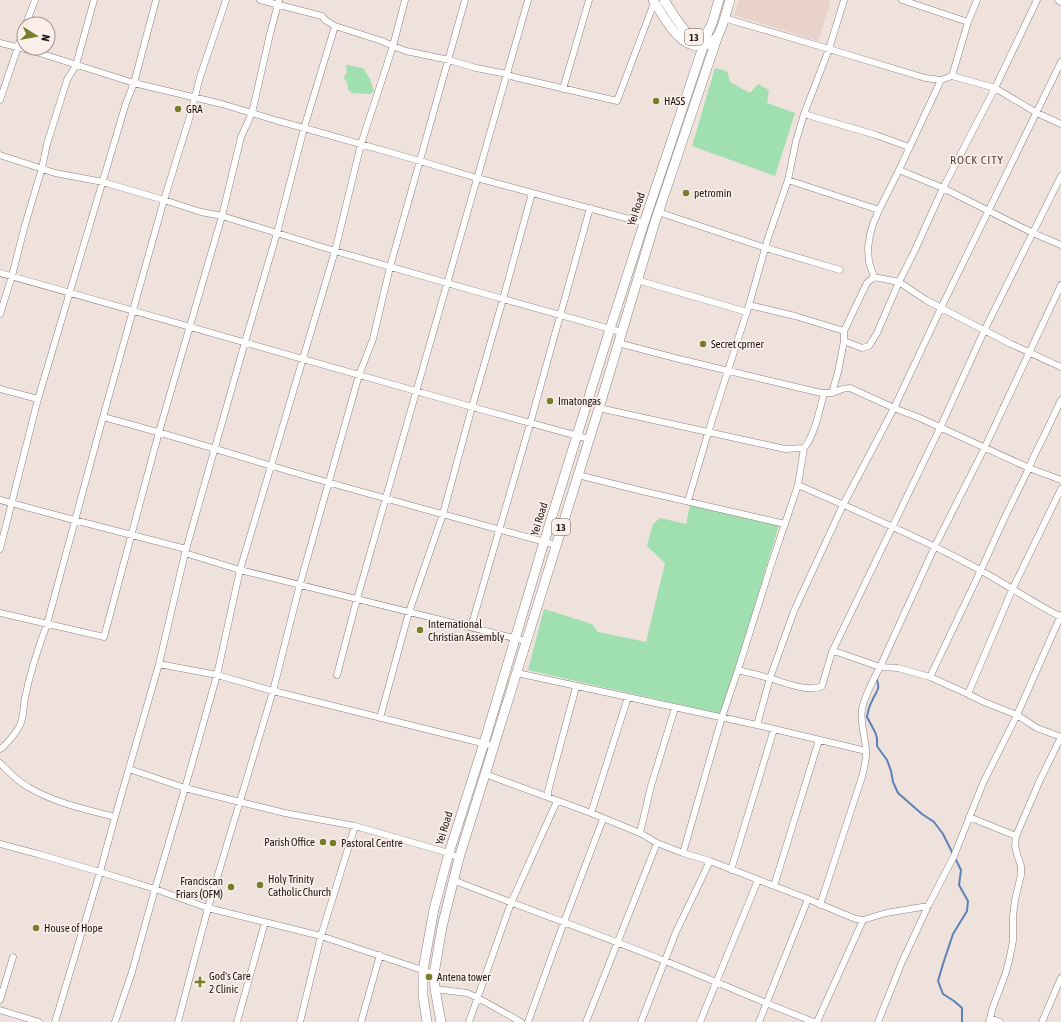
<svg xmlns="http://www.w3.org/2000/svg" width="1061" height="1022" font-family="'Asap Condensed',sans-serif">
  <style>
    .built { fill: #e8d2cb }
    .green { fill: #9fdfb0 }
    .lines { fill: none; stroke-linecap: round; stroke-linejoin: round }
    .stream { stroke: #5c83b6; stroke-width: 2 }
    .street-casing { stroke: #8d817d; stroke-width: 7 }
    .primary-casing { stroke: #8d817d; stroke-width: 10 }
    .street { stroke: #fff; stroke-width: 6 }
    .primary { stroke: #fff; stroke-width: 9 }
    .poi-dot { fill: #767e29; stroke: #fcefea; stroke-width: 1.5 }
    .labels { text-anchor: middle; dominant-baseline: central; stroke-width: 3.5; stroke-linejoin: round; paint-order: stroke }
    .shield { fill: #fcefea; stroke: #5e5654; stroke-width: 1 }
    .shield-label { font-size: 10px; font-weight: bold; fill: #1a1513 }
    .poi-label { font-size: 11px; fill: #1a1513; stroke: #fcefea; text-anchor: start }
    .street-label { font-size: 11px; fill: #1a1513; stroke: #fcefea }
    .neighbourhood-label { font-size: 12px; letter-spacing: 1px; fill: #514642; stroke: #fcefea }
  </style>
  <rect width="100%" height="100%" fill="#efe1dc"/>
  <path class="built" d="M739 0H827L831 1 818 41 734 15Z"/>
  <path class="green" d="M347 65 363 68 370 79 374 91 371 94 353 93 348 90C348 85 348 82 344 79L345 75 347 72 346 66Z
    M715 68 727 71 730 82 750 93 758 84 769 90 767 103 795 113 775 176 692 146Z
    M690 505 779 525 722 714 580 682 528 670 544 609 592 624 598 632 646 642 665 563 647 546 653 524 660 518 686 524Z"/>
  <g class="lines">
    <path class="stream" d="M876 677C881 691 877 689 872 701 869 706 868 711 867 717L875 732 877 738V746L879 749 887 760 891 771 893 782 898 793 922 814 934 822 943 834 961 870 959 885 968 901 967 911 953 934 943 964 938 981 943 994 954 1001 962 1008V1022"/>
    <g class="street-casing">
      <path id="street" d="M260 0 322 16 325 20 335 26 382 41 393 46 406 51 449 60 476 68 507 74 514 77 617 101 654 3
        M902 0 968 22
        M1058 0 1061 2
        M724 18 829 49 925 78 941 80 952 76 995 88 1037 113 1061 124
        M26 24 35 0
        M0 43 33 51 134 83 222 104 278 121 304 128 420 161 477 178 644 223
        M952 76 968 22 977 0
        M563 89 589 0
        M0 100 24 29
        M804 114 876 135 909 147
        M0 155 55 173 103 182 164 200 201 212 222 216 335 251 503 299 472 407 443 514 409 612 380 718
        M899 170 943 188 1033 233 1061 245
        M788 180 879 210
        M532 193 503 299 621 332
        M658 212 766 248 840 270
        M0 273 472 407 589 439
        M874 277 869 262 868 248 870 235 873 224 879 210 899 170 941 80
        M637 280 747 312
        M749 305 795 316 844 331
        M0 314 12 276 25 225 42 168 47 144 67 80 76 65 94 0
        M844 341 862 348 869 346 877 333 899 282 915 250 943 188 995 88 1037 0
        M618 343 679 359 817 392C822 393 828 394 834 392 840 390 842 388 850 388L894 408 920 418 1029 468 1061 480
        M0 389 38 399
        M832 393 838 372 844 341V331L863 291 867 283 874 277 899 282 926 300 941 308 1011 344 1061 367
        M599 408 785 449 804 448C814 437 820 409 824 393
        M103 417C160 432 216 449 272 466 366 494 461 519 556 545
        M578 475 642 491 785 524
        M798 485C853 509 910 533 963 561 997 578 1028 600 1061 617
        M0 500 74 520 186 549
        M688 501 708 433 749 305 768 238 788 180 796 141 804 114 829 49 844 0
        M0 549 38 399 126 103 134 83 156 0
        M185 553 240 570 526 641
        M0 613 104 637 159 432 222 216 241 137 252 113 270 34 279 0
        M471 627 530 424 590 208
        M832 652 940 428 985 329 1061 176
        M159 664 217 675 273 691 494 746
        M738 670C749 673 759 675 769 678 783 682 809 693 822 686L832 652H837L880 667 898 668 930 677 968 694 984 702 1017 715 1037 728 1061 737
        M517 673 757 725 866 751
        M337 675 357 599 528 0
        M930 677 981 570 1004 519 1029 468 1034 456 1044 436 1061 400
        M968 694 1012 590 1061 489
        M757 725 770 678 794 611 843 505 894 408 941 308 1061 62
        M0 749 3 747C9 741 16 733 20 725 24 717 23 707 25 698 30 673 38 648 47 624L103 417 164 200 190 116 200 77 226 0
        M0 763C9 772 17 781 28 787 55 803 85 809 115 817
        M129 769 185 788 240 802 285 813 355 826 449 853 459 858
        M485 774 591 813 640 833 657 843 683 853 710 861 808 899 841 913 856 919 863 920 886 913 928 906
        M548 797V792L553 772 576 687
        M591 813 628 697
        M969 817 1016 836
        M640 833 651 786 675 708
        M0 844 38 854 100 872 155 889 208 908 321 936 434 974
        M683 853 722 717 738 670 771 565 798 485 804 448
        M731 870 774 729
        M453 880C524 908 595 933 665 961 715 981 764 1003 814 1022
        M774 886 819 740
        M820 905 862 777C864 768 867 759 866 749 865 736 860 723 862 709 865 695 873 680 880 667L935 546 984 449 1061 285
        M435 989 467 993 478 998 521 1022
        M0 1000 13 957
        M0 1010 39 1022
        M990 1018 1000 1022
        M55 1022 100 872 115 817 159 664 185 553 245 342 277 233 304 128 335 26
        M115 1022 132 972 155 889 185 788 217 675 240 570 335 251 361 144 393 46 405 0
        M178 1022 208 908 273 691 300 584 359 375 373 339 390 267 465 0
        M237 1022 265 922
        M300 1022 321 936 355 826
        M361 1022 380 955
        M469 1022 511 903 557 801
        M528 1022 564 922 603 819
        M586 1022 657 843
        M641 1022 676 932 710 861
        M700 1022 758 880
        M759 1022 808 899
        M817 1022 863 920
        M878 1022 902 962 928 906 954 856 983 783 1017 715 1061 615
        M989 1022 993 1007 1005 975 1009 961 1013 941V916L1015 900 1021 875V866L1017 854 1015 846 1016 836 1040 780 1061 737
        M1042 1022 1061 978"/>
    </g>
    <g class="primary-casing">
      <path id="primary" d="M653 0C664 16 678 47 700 46 706 46 712 43 716 38 722 32 727 9 730 0
        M664 0C669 8 683 31 690 35 697 40 705 36 709 30 713 24 716 8 719 0
        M427 1022 423 996V970L434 909 449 853 484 743 544 542 610 329 644 223 709 29
        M441 1022 435 989 434 974 442 927 459 858 599 408 654 225 717 38"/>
    </g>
    <use href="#street" class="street"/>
    <use href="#primary" class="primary"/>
  </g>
  <g class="poi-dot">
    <circle cx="656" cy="101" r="4"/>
    <circle cx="178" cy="109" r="4"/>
    <circle cx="686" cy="193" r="4"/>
    <circle cx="703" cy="344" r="4"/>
    <circle cx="550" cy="401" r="4"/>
    <circle cx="420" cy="630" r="4"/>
    <circle cx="323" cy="842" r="4"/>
    <circle cx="333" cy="843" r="4"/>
    <circle cx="260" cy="885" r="4"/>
    <circle cx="231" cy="887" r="4"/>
    <circle cx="36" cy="928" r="4"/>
    <circle cx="429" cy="977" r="4"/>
    <path d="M198 976h4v4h4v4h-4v4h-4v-4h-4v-4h4z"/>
  </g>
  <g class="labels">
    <g class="shield">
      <rect x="685" y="29" width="18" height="16" rx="3"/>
      <rect x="552" y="519" width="18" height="16" rx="3"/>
    </g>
    <g class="shield-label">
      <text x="694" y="37">13</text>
      <text x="561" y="527">13</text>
    </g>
    <g class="poi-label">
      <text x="664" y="101">HASS</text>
      <text x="186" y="109">GRA</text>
      <text x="694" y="193">petromin</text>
      <text x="711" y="344">Secret cprner</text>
      <text x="558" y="401">Imatongas</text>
      <text x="428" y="624">International<tspan x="428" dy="13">Christian Assembly</tspan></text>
      <text x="315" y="842" text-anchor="end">Parish Office</text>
      <text x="341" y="843">Pastoral Centre</text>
      <text x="268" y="879">Holy Trinity<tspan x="268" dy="13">Catholic Church</tspan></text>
      <text x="223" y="881" text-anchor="end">Franciscan<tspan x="223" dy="13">Friars (OFM)</tspan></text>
      <text x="44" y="928">House of Hope</text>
      <text x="209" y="976">God's Care<tspan x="209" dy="13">2 Clinic</tspan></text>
      <text x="437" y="977">Antena tower</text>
    </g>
    <g class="street-label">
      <text transform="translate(636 209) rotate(-72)">Yei Road</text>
      <text transform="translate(539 519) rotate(-73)">Yei Road</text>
      <text transform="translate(444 828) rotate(-73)">Yei Road</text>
    </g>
    <g class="neighbourhood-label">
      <text x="977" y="160">ROCK CITY</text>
    </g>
  </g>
  <g transform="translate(36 36) rotate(101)"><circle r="19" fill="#fcefea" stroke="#a29894"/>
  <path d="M0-3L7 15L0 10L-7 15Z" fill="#767e29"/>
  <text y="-6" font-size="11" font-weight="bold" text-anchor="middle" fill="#1a1513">N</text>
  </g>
</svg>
